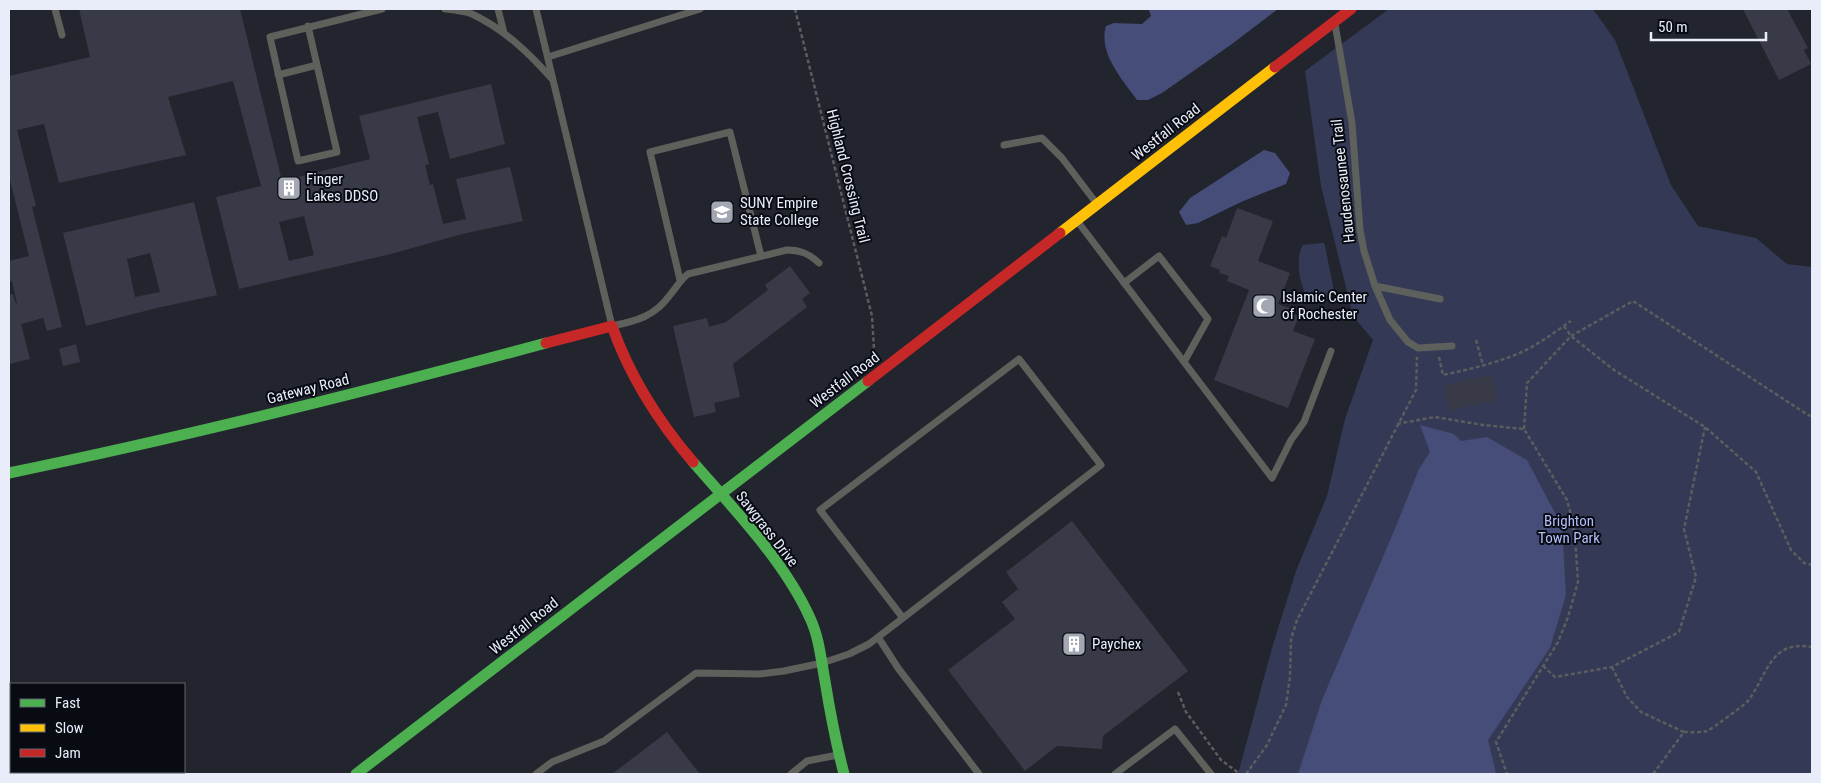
<svg xmlns="http://www.w3.org/2000/svg" width="1821" height="783" font-family="'Roboto Condensed',sans-serif">
  <style>
    .green { fill: #343a56 }
    .water { fill: #454d78 }
    .building { fill: #383a47; fill-rule: evenodd }
    .lines { fill: none; stroke-linecap: round; stroke-linejoin: round }
    .path { stroke: #5b5d5e; stroke-width: 2.5; stroke-dasharray: 4 2.5; stroke-linecap: butt }
    .lane { stroke: #5e605b; stroke-width: 7 }
    .fast { stroke: #4caf50; stroke-width: 11 }
    .slow { stroke: #ffc107; stroke-width: 11 }
    .jam { stroke: #c62828; stroke-width: 11 }
    .labels { text-anchor: middle; dominant-baseline: central; stroke-width: 4; stroke-linejoin: round; paint-order: stroke }
    .street-label { font-size: 15px; fill: #e9edfa; stroke: #090b13 }
    .poi-label { font-size: 15px; fill: #e9edfa; stroke: #090b13; text-anchor: start }
    .park-label { font-size: 15px; fill: #b3bffb; stroke: #090b13 }
  </style>
  <rect width="100%" height="100%" fill="#22242e"/>
  <path class="green" d="M1389 9H1593L1615 40 1671 185 1698 226 1756 238 1787 264 1812 267V774H1238L1272 648 1296 571 1327 496 1345 419 1373 340 1353 316 1321 186 1305 71Z
    M1321 243H1324L1325 246 1334 291C1330 301 1322 301 1312 302 1300 293 1294 258 1303 245Z"/>
  <path class="water" d="M1153 9H1278L1232 44 1162 93 1148 100H1137C1122 79 1098 53 1106 26L1114 23 1142 24 1151 16 1149 10Z
    M1264 150 1275 153 1290 173 1286 184 1241 202 1198 223 1186 225 1179 212 1190 198Z
    M1420 425 1454 434 1461 441 1487 437 1527 460 1562 526 1566 595 1550 648 1488 740 1496 774H1298L1322 700 1394 531 1419 469 1430 452Z"/>
  <path class="building" d="M79 9H240L282 181 370 159 359 116 491 84 505 144 450 159 438 112 417 117 429 164 425 165 430 185 433 184 443 224 466 219 456 179 510 167 523 221 462 234 391 254 239 289 216 197 261 186 233 81 168 97 186 155 59 183 44 124 17 130 36 206 32 207 62 327 47 331 43 318 21 324 30 359 9 364V295L13 294 16 304H17L12 281 9 282V261L29 256 9 176V76L90 57ZM304 216 314 255 289 261 279 222Z
    M1743 9H1787L1808 48 1804 50 1811 64 1779 80Z
    M194 202 217 295 157 308 86 326 63 233ZM150 253 160 292 135 297 127 259Z
    M1237 208 1273 221 1258 261 1290 273 1278 304 1292 309 1291 313 1299 316 1293 331 1315 339 1288 408 1214 380 1249 290 1227 281 1229 276 1219 273 1220 270 1210 266 1222 236 1226 238Z
    M790 266 810 293 802 299 807 307 733 364 740 397 714 403 716 412 694 417 673 326 707 318 709 327 726 322 768 290 765 285Z
    M76 344 80 362 63 366 59 349Z
    M1493 374 1498 400 1448 411 1443 385Z
    M1072 521 1188 671 1103 736 1102 749 1057 746 1025 771 948 670 1015 619 1002 602 1018 589 1006 572Z
    M667 732 700 774H612Z"/>
  <g class="lines">
    <path class="path" d="M795 9 872 316 874 349
      M1564 326 1571 336 1614 370 1705 427 1756 472 1791 550 1804 563 1812 565
      M1476 340 1483 365
      M1439 357 1443 375C1470 369 1497 363 1522 352 1539 344 1555 332 1571 321
      M1397 424 1435 417 1483 425 1524 429 1567 500 1573 522 1576 551 1578 582 1568 617 1558 642 1496 742 1507 774
      M1524 429 1527 383 1571 336 1633 301 1808 415 1812 416
      M1543 666 1555 677 1612 667 1679 632 1696 577 1684 529 1705 427
      M1612 667 1627 697 1641 712 1684 732 1653 774
      M1178 692 1186 712 1221 760 1240 774
      M1684 732C1690 732 1701 733 1707 731 1712 729 1744 705 1748 701 1767 676 1770 639 1812 647
      M1246 774 1267 745 1286 705 1290 677 1291 639 1297 620 1416 390 1417 357"/>
    <path class="lane" d="M55 9 62 35
      M445 9C454 10 464 11 472 14 504 29 529 53 552 79
      M498 9 504 33
      M536 9 612 326C637 321 655 316 670 295 677 287 680 280 688 274L787 250C801 250 809 254 819 263
      M1335 24 1352 123 1360 230 1364 251 1375 286 1390 320 1408 342 1418 348 1452 346
      M308 26 337 152 298 161 270 37 382 9
      M548 57 700 9
      M278 75 317 65
      M1004 145 1042 138 1062 158 1097 204
      M1078 222 1184 362 1208 319 1159 256 1124 283
      M680 280 650 152 730 132 761 256
      M1375 286 1440 299
      M1184 362 1272 478 1291 440 1304 422 1331 351
      M878 637 898 668 979 774
      M536 774 552 762 604 741 696 673 760 674 784 671 822 663 849 654 869 644 903 618 1101 465 1019 359 820 510 903 618
      M791 774 807 761 838 755
      M1115 774 1175 729 1211 774"/>
    <path class="fast" d="M693 462C733 508 785 562 810 618 819 637 821 659 825 681 830 712 836 743 844 774
      M9 473C189 436 368 391 546 343
      M356 774 868 381"/>
    <path class="slow" d="M1060 233 1275 67"/>
    <path class="jam" d="M1275 67 1351 9
      M546 343 612 326C630 377 658 421 693 462
      M868 381 1060 233"/>
  </g>
  <defs>
    <g id="building-square" transform="scale(1.25)"><rect x="-9" y="-9" width="18" height="18" rx="4" fill="#a3a7b3" stroke="#090b13"/><path d="M-4-6H4V6H1V3H-1V6H-4ZM-2.5-4.3h1.7v1.8h-1.7ZM.8-4.3h1.7v1.8H.8ZM-2.5-1h1.7V.8h-1.7ZM.8-1h1.7V.8H.8Z" fill="#fff"/></g>
    <g id="university-square" transform="scale(1.25)"><rect x="-9" y="-9" width="18" height="18" rx="4" fill="#a3a7b3" stroke="#090b13"/><path d="M0-5L7-2L0 1L-7-2ZM-4 1L0 2.5L4 1V4Q0 6-4 4Z" fill="#fff"/></g>
    <g id="mosque-square" transform="scale(1.25)"><rect x="-9" y="-9" width="18" height="18" rx="4" fill="#a3a7b3" stroke="#090b13"/><path d="M3.5-4.9A6 6 0 1 0 3.5 4.9A5 5 0 1 1 3.5-4.9Z" fill="#fff"/></g>
  </defs>
  <g fill-rule="evenodd">
    <use href="#building-square" x="289" y="188"/>
    <use href="#university-square" x="722" y="212"/>
    <use href="#mosque-square" x="1264" y="306"/>
    <use href="#building-square" x="1074" y="644"/>
  </g>
  <g class="labels">
    <g class="street-label">
      <text transform="translate(1166 132) rotate(-38)">Westfall Road</text>
      <text transform="translate(848 176) rotate(76)">Highland Crossing Trail</text>
      <text transform="translate(1343 181) rotate(-96)">Haudenosaunee Trail</text>
      <text transform="translate(845 380) rotate(-37)">Westfall Road</text>
      <text transform="translate(308 389) rotate(-14)">Gateway Road</text>
      <text transform="translate(767 529) rotate(52)">Sawgrass Drive</text>
      <text transform="translate(524 626) rotate(-38)">Westfall Road</text>
    </g>
    <g class="poi-label">
      <text x="306" y="179">Finger<tspan x="306" dy="17">Lakes DDSO</tspan></text>
      <text x="740" y="203">SUNY Empire<tspan x="740" dy="17">State College</tspan></text>
      <text x="1282" y="297">Islamic Center<tspan x="1282" dy="17">of Rochester</tspan></text>
      <text x="1092" y="644">Paychex</text>
    </g>
    <g class="park-label">
      <text x="1569" y="521">Brighton<tspan x="1569" dy="17">Town Park</tspan></text>
    </g>
  </g>
  <rect width="1821" height="783" fill="none" stroke="#e9edfa" stroke-width="20"/>
  <rect x="10" y="683" width="175" height="90" fill="#090b13" stroke="#63656f"/>
  <rect x="20" y="699" width="25" height="8" fill="#4caf50" stroke="#63656f"/>
  <text x="55" y="708" font-size="15" fill="#e9edfa">Fast</text>
  <rect x="20" y="724" width="25" height="8" fill="#ffc107" stroke="#63656f"/>
  <text x="55" y="733" font-size="15" fill="#e9edfa">Slow</text>
  <rect x="20" y="749" width="25" height="8" fill="#c62828" stroke="#63656f"/>
  <text x="55" y="758" font-size="15" fill="#e9edfa">Jam</text>
  <path d="M1651 32v8h115v-8" fill="none" stroke="#e9edfa" stroke-width="2.5"/>
  <text x="1658" y="32" font-size="15" fill="#e9edfa" stroke="#090b13" stroke-width="4" paint-order="stroke">50 m</text>
</svg>
